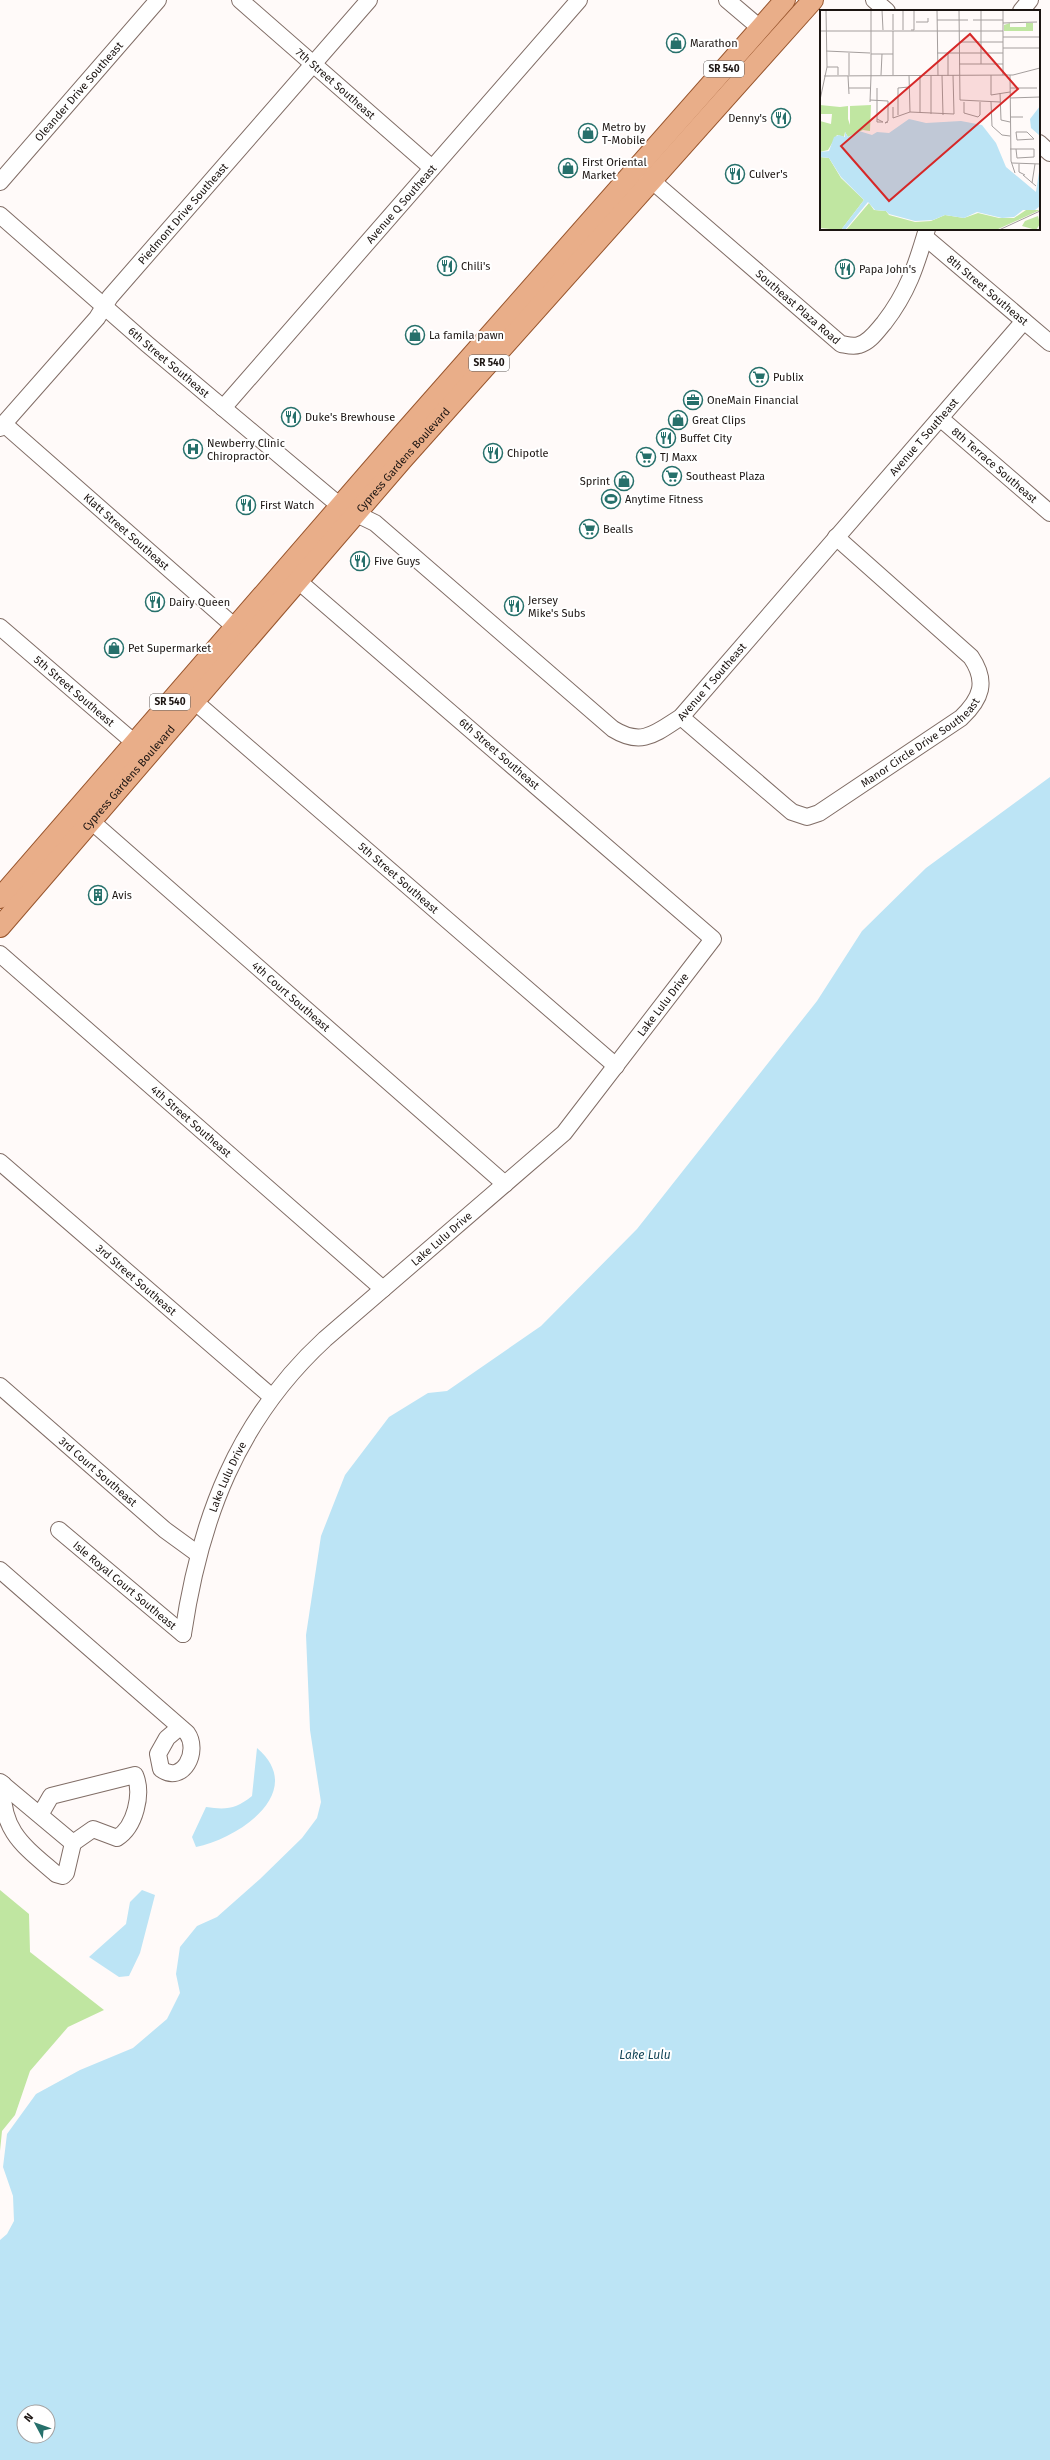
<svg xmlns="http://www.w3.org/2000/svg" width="1050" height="2460" font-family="'Fira Sans',sans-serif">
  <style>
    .green { fill: #c0e6a1 }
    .water { fill: #bce4f5; fill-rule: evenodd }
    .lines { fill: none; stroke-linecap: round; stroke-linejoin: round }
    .minor-casing { stroke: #806d66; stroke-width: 18 }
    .major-casing { stroke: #98552d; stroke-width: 22 }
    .minor { stroke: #fff; stroke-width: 16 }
    .major { stroke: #e9ae89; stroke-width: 20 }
    .labels { text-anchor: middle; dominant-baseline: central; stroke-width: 4; stroke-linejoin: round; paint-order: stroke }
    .shield { fill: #fff; stroke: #605b59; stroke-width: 1 }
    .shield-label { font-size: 10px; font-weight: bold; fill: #1c1512 }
    .poi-label { font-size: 11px; fill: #1c1512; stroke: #fff; text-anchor: start }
    .street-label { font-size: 11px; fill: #1c1512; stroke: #fff }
    .water-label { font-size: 12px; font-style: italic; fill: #134557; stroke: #fff }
    .inset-road { fill: none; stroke: #a49e9d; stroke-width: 1 }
    .view { fill: #d62828; fill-opacity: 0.15; stroke: #d62828; stroke-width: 2 }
    .inset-edge { fill: none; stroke: #1c1512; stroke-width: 2 }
  </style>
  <rect width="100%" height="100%" fill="#fffaf9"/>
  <path class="green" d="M0 1890 29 1914 30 1952 104 2010 68 2027 30 2071 15 2115 2 2131 0 2151Z"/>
  <path class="water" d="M1050 777V2460H0V2240L7 2234 14 2221 13 2196 3 2167 7 2134 36 2094 80 2070 133 2048 167 2019 180 1993 176 1974 180 1947 197 1926 217 1917 260 1879 302 1838 317 1818 321 1802 310 1730 306 1635 321 1536 345 1475 389 1417 428 1393 447 1391 541 1326 637 1229 817 1001 862 931 926 868ZM24 2412H48V2436H24Z
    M257 1748C308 1792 239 1838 196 1847L192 1837 206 1807C226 1810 236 1809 252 1796Z
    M142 1890 155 1895 140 1953 129 1976 119 1977 89 1957 126 1924 130 1902Z"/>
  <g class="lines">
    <g class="minor-casing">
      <g id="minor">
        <path id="s1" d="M240 0 432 168"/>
        <path d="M727 0 760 28"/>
        <path d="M874 0 887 11"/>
        <path d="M1021 11 1030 0"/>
        <path d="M1039 143 1050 153"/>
        <path id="s2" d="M643 173 841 344C847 345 853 347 859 345 870 342 877 331 884 323 908 292 916 266 927 229"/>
        <path id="s3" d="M0 182 158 0"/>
        <path id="s4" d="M0 215 147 344 340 506 375 523 613 729C642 747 656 733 681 717L1024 321"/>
        <path id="s5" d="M925 237 1050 343"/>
        <path id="s6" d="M223 408 579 0"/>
        <path id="s7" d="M940 418 1050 513"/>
        <path id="s8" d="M4 424 243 634"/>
        <path id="s9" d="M0 428 97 318 110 297 369 0"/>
        <path id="s10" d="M0 627 143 750"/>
        <path id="s11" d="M186 694 616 1066"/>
        <path id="s12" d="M681 717 786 807 792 812 807 817 819 813 961 718C981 699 988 682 971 657L836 537"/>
        <path id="s13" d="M82 813 505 1184"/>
        <path id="s14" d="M0 954 383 1289"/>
        <path id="s15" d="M0 1162 272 1397"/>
        <path id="s16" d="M0 1386 165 1530 198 1554"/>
        <path id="s17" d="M59 1530 183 1634"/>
        <path d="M0 1570 187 1733C200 1751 183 1785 161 1769L158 1754 167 1738 180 1727"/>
        <path id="s18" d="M183 1634C200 1519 237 1420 325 1339L564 1133 713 939 289 573"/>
        <path d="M0 1782 73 1843 93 1829 117 1838C135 1827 143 1794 135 1775L51 1796 40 1815"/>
        <path d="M3 1784C0 1831 25 1847 56 1874L63 1876 66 1873 73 1843"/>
      </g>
    </g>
    <g class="major-casing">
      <g id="major">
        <path d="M0 898 399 438 785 0"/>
        <path id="s19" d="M0 927 403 459 813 0"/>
      </g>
    </g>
    <use href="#minor" class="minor"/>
    <use href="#major" class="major"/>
  </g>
  <defs>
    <g id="shop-ring" transform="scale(1)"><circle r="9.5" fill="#fff" stroke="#26706b" stroke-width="1.5"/><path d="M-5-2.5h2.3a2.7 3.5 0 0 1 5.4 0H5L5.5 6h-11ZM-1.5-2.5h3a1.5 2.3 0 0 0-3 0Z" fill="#26706b"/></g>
    <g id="restaurant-ring" transform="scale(1)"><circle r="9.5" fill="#fff" stroke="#26706b" stroke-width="1.5"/><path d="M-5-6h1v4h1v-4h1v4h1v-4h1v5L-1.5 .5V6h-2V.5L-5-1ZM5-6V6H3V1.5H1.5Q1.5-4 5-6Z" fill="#26706b"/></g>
    <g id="supermarket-ring" transform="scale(1)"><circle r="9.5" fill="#fff" stroke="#26706b" stroke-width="1.5"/><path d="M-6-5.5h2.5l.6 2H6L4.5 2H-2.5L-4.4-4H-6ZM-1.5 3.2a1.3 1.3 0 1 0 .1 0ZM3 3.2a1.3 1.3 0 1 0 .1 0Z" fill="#26706b"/></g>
    <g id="office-ring" transform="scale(1)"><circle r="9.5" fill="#fff" stroke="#26706b" stroke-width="1.5"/><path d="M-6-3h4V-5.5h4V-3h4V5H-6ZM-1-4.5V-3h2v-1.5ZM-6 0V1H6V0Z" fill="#26706b"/></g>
    <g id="hospital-ring" transform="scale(1)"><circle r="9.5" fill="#fff" stroke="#26706b" stroke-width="1.5"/><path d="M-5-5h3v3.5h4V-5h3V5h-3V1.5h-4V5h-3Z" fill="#26706b"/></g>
    <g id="stadium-ring" transform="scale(1)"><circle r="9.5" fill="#fff" stroke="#26706b" stroke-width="1.5"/><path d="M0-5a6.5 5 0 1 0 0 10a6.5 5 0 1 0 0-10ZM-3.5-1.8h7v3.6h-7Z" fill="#26706b"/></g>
    <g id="building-ring" transform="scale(1)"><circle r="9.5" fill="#fff" stroke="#26706b" stroke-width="1.5"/><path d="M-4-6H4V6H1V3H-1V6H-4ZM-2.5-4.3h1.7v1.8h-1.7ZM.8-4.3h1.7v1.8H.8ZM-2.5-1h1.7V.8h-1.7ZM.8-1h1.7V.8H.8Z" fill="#26706b"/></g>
  </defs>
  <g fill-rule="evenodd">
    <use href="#shop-ring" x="676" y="43"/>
    <use href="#restaurant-ring" x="781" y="118"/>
    <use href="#shop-ring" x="588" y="133"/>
    <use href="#shop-ring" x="568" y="168"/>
    <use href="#restaurant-ring" x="735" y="174"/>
    <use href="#restaurant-ring" x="447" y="266"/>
    <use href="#restaurant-ring" x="845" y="269"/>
    <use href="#shop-ring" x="415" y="335"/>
    <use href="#supermarket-ring" x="759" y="377"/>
    <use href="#office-ring" x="693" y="400"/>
    <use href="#restaurant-ring" x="291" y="417"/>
    <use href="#shop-ring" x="678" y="420"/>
    <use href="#restaurant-ring" x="666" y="438"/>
    <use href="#hospital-ring" x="193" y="449"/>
    <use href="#restaurant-ring" x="493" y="453"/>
    <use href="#supermarket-ring" x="646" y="457"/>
    <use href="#supermarket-ring" x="672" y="476"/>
    <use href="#shop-ring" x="624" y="481"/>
    <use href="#stadium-ring" x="611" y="499"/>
    <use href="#restaurant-ring" x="246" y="505"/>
    <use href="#supermarket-ring" x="589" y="529"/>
    <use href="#restaurant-ring" x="360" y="561"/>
    <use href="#restaurant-ring" x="155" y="602"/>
    <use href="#restaurant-ring" x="514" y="606"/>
    <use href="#shop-ring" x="114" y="648"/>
    <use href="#building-ring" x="98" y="895"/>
  </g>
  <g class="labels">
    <g class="shield">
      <rect x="704" y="61" width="40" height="16" rx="3"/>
      <rect x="469" y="355" width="40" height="16" rx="3"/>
      <rect x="150" y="694" width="40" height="16" rx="3"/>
    </g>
    <g class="shield-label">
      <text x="724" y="69">SR 540</text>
      <text x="489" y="363">SR 540</text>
      <text x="170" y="702">SR 540</text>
    </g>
    <g class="poi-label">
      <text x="690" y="43">Marathon</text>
      <text x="767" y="118" text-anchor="end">Denny's</text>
      <text x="602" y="127">Metro by<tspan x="602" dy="13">T-Mobile</tspan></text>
      <text x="582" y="162">First Oriental<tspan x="582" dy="13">Market</tspan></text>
      <text x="749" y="174">Culver's</text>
      <text x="461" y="266">Chili's</text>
      <text x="859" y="269">Papa John's</text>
      <text x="429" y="335">La famila pawn</text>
      <text x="773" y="377">Publix</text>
      <text x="707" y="400">OneMain Financial</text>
      <text x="305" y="417">Duke's Brewhouse</text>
      <text x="692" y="420">Great Clips</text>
      <text x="680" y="438">Buffet City</text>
      <text x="207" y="443">Newberry Clinic<tspan x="207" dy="13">Chiropractor</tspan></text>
      <text x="507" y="453">Chipotle</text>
      <text x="660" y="457">TJ Maxx</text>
      <text x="686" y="476">Southeast Plaza</text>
      <text x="610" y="481" text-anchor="end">Sprint</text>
      <text x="625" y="499">Anytime Fitness</text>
      <text x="260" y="505">First Watch</text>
      <text x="603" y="529">Bealls</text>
      <text x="374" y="561">Five Guys</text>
      <text x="528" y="600">Jersey<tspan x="528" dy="13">Mike's Subs</tspan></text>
      <text x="169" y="602">Dairy Queen</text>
      <text x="128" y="648">Pet Supermarket</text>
      <text x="112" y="895">Avis</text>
    </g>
    <g class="street-label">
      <text stroke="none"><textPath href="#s1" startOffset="127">7th Street Southeast</textPath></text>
      <text stroke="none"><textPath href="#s3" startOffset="120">Oleander Drive Southeast</textPath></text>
      <text stroke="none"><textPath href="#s6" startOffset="271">Avenue Q Southeast</textPath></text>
      <text stroke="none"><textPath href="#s9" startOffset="282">Piedmont Drive Southeast</textPath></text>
      <text stroke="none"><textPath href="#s5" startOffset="82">8th Street Southeast</textPath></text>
      <text stroke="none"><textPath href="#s2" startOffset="205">Southeast Plaza Road</textPath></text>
      <text stroke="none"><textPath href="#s4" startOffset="224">6th Street Southeast</textPath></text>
      <text stroke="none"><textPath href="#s4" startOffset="1247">Avenue T Southeast</textPath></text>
      <text stroke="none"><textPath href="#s19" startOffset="617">Cypress Gardens Boulevard</textPath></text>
      <text stroke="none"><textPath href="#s7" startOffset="72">8th Terrace Southeast</textPath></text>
      <text stroke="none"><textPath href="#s8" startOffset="163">Klatt Street Southeast</textPath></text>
      <text stroke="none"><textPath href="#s4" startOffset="923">Avenue T Southeast</textPath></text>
      <text stroke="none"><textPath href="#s10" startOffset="98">5th Street Southeast</textPath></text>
      <text stroke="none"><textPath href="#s12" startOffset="298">Manor Circle Drive Southeast</textPath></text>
      <text transform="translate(499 754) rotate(41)">6th Street Southeast</text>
      <text stroke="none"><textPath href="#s19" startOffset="197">Cypress Gardens Boulevard</textPath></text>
      <text stroke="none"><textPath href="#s11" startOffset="281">5th Street Southeast</textPath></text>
      <text stroke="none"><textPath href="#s13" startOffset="278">4th Court Southeast</textPath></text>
      <text stroke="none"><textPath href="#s18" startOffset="812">Lake Lulu Drive</textPath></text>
      <text stroke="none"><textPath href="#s14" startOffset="254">4th Street Southeast</textPath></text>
      <text stroke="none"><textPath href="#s18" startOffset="488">Lake Lulu Drive</textPath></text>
      <text stroke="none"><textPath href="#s15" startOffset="180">3rd Street Southeast</textPath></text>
      <text stroke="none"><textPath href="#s16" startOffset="130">3rd Court Southeast</textPath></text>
      <text stroke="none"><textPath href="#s18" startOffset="164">Lake Lulu Drive</textPath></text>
      <text stroke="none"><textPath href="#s17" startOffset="86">Isle Royal Court Southeast</textPath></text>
    </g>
    <g class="water-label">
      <text x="645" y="2055">Lake Lulu</text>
    </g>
  </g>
  <g transform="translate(820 10)">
    <rect width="220" height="220" fill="#fffaf9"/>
    <path d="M190 13V17H206V13H213V21H184V15ZM0 95 20 97 28 96V109L30 115V96L51 95 50 121 43 120 28 127 25 122 24 127 17 125 8 140 0 142V111L11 114 12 104H0ZM0 147 9 148 21 168 44 190 21 220 0 218ZM49 193 54 200 66 201 69 205 95 212 111 211 125 205 144 208 158 203 179 208H194L206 200H220L176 220H26ZM218 206 220 214 216 220 202 216 205 211Z" fill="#c0e6a1"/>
    <path d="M220 96V125H219L211 118 210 109ZM89 109 106 113 141 111 162 115 176 133 186 157 216 182 220 155V196L215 200H203L194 207 182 208 157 202 144 208 125 205 113 210 95 211 69 204 66 201 55 200 48 192 25 220H21L44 190 21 167 9 148 0 147V142L9 141 14 127 19 125 25 127V122L28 127 39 121 52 125 57 122 69 123Z" fill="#bce4f5"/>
    <path class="inset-road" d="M51 0V66M62 0 63 20M83 0V20M117 0 118 66M139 0 140 90 180 92M183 0V65M73 4V20M117 10H148M153 10H183M96 12H108V8M183 13 217 12M91 20H94V0M0 21H183M183 27H220M139 32H183M183 38H220M6 41 50 43M29 43V65M117 43H183M51 44H73M139 54H183M161 54V0M7 57H18V65M61 65 62 44M73 65V21M89 65 90 102M122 65 123 105M171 65V85L190 82M190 65 191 151 195 163M4 66 193 65 220 58M28 66 29 84M128 66V43M29 78H50M57 78V112H63L57 109M190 78H217M180 83 181 110 190 112M190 88 220 87M0 90 7 57 6 0M50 90 68 91V111L65 113 68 112M50 92 51 66M144 92V103L158 107 160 105V92M171 92 172 116 182 125 190 126M73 97V108L90 102 134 104 133 65M100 103V66M111 104V65M78 105V78L89 77M190 107H203M196 122H207L214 129 197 130ZM190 139H214V147L197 148 196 139M192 153 220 154M199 154V162L205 165M203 165 216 176M212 173 215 154M179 220 220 201"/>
    <path class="view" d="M150 24 198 79 69 191 21 136Z"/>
    <rect width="220" height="220" class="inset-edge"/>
  </g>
  <g transform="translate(36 2424) rotate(311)"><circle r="19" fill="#ffffff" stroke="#a4a1a0"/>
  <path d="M0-3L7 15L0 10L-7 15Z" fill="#26706b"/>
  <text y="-6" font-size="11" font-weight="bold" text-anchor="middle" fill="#1c1512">N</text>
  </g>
</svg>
